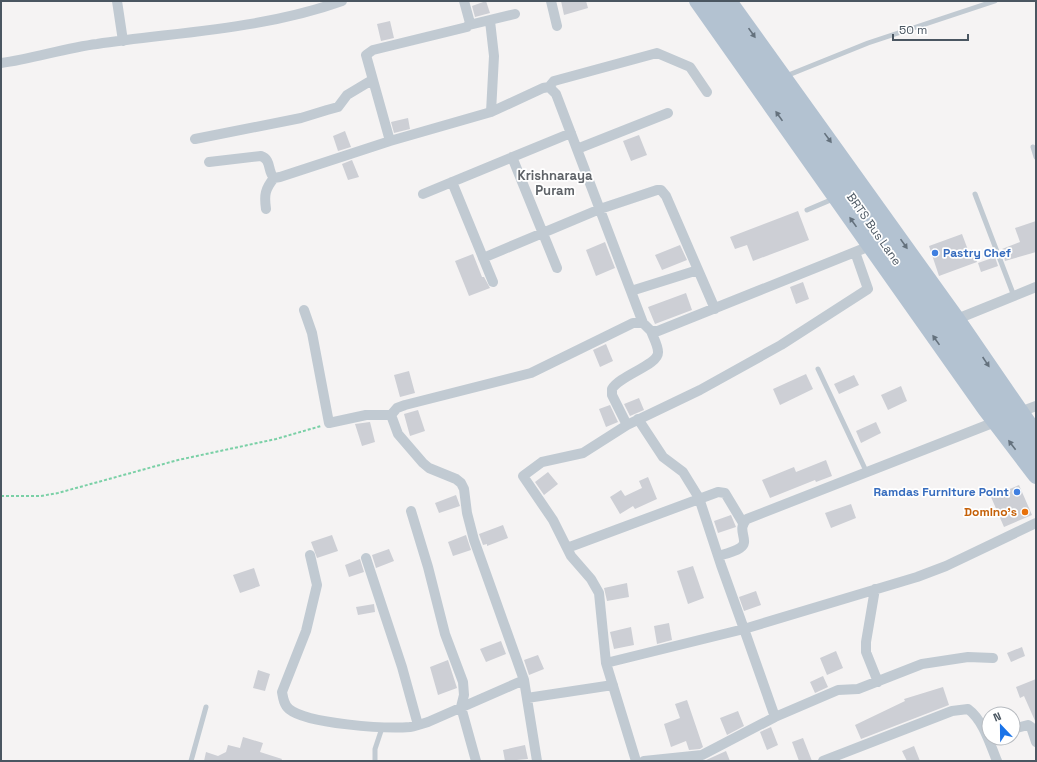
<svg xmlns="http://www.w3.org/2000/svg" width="1037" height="762" font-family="'Space Grotesk',sans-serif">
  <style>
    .building { fill: #cdcfd5 }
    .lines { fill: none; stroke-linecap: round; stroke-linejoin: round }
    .path { stroke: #7ad0a6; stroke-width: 2; stroke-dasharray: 3 2; stroke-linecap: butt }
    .lane { stroke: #c1cad2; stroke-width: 5 }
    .street { stroke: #c1cad2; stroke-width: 10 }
    .primary { stroke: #b3c2d1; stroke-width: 16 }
    .oneway { fill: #64717d }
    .shop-dot { fill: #3f7fe0; stroke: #fff; stroke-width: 1.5 }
    .food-dot { fill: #e8710a; stroke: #fff; stroke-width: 1.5 }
    .labels { text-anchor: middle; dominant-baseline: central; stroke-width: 3.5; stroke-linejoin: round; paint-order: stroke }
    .street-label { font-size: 12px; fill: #4a5661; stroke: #fff }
    .shop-label { font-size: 12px; font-weight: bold; fill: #366cbe; stroke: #fff; text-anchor: start }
    .food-label { font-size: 12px; font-weight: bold; fill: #c56008; stroke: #fff; text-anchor: end }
    .neighbourhood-label { font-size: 13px; font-weight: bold; fill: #5f6368; stroke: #fff }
  </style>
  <rect width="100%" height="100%" fill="#f5f3f3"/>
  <path class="building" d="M486 1 490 13 475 17 472 6Z
    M561 1H586L588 8 564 15Z
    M390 21 394 38 381 41 377 24Z
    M408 118 410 129 394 133 391 122Z
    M345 131 351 147 338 151 333 136Z
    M639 135 647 155 631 161 623 141Z
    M352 160 359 177 348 180 342 164Z
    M798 211 809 240 753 261 747 245 735 249 730 237Z
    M1036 221V252L1005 261 1002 249 1020 242 1015 228Z
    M962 234 968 250 972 249 977 262 939 276 929 246Z
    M605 242 615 268 596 276 586 250Z
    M680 245 687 260 662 270 655 255Z
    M473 254 482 277H484L490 288 469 296 455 261Z
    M995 257 998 266 981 272 978 263Z
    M803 282 809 299 796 304 790 287Z
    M686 293 692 310 655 324 648 307Z
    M606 344 613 361 600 367 593 350Z
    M409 371 415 393 400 397 394 375Z
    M806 374 813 389 780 405 773 389Z
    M854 375 859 385 839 394 834 384Z
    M901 386 907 401 888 410 881 395Z
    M639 398 644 410 630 416 624 404Z
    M610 405 618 422 606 427 599 409Z
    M418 410 425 431 410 436 404 414Z
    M370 422 375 442 362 446 355 424Z
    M876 422 881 433 861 443 856 431Z
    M826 460 832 476 816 482 815 480 770 498 762 480 794 467 796 472Z
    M548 472 558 484 544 495 535 482Z
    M648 477 657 499 635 509 633 506 620 514 610 497 621 490 625 496 642 488 639 481Z
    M1019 485 1032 515 1004 527 991 497Z
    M456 495 460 506 439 513 435 503Z
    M851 504 856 518 831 528 825 513Z
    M731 515 736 527 718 533 714 521Z
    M503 525 508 538 487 546V544L483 545 479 534Z
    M332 535 338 551 317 558 311 542Z
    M466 535 471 550 453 556 448 542Z
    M389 549 394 561 376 568 372 555Z
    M360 559 364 572 349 577 345 565Z
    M693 566 704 598 688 604 677 571Z
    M254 568 260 586 240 593 233 575Z
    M627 583 629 597 607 601 604 588Z
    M756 591 761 605 744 611 739 597Z
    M374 604 375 612 358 615 356 607Z
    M669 623 672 640 657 644 654 626Z
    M631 627 634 645 614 649 610 632Z
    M501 641 506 654 486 662 480 649Z
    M1022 647 1025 656 1011 662 1007 653Z
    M836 651 843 668 827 675 820 658Z
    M538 655 544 669 529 675 524 660Z
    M448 660 457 688 438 695 430 667Z
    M258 670 270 674 265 691 253 688Z
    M823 676 828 687 815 693 810 682Z
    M1036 679V723L1024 696 1020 698 1016 687Z
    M943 687 949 705 861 739 855 725 905 701 904 699Z
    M687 700 703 747 700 749 689 750 686 741 671 747 664 724 680 718 675 704Z
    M738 711 744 726 727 735 720 718Z
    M771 727 778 745 767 750 760 732Z
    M243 737 263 743 260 752 282 759 281 761H204L206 752 218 756 226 752 228 745 240 748Z
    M803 738 812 761H799L792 742Z
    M525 745 528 759 505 761 503 750Z
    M914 746 920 761H907L902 751Z
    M726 751 730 761H704Z"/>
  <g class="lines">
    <path class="path" d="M1 496H41L58 493 178 460 276 439 321 426"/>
    <path class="lane" d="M786 76 868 43 995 1
      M1033 147 1036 157
      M975 194 1014 296
      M807 210 833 199
      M818 369 867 473
      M191 761 206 707
      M375 761V749L382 728"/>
    <path class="street" d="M117 1 123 41
      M551 1 557 26
      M490 21 494 56 491 112
      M469 25 515 14
      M1 63C33 59 64 48 97 44 178 32 264 29 342 1
      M549 87 554 81 657 53 690 67 707 92
      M195 139 301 118 327 110 338 107 347 95 372 80
      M390 141 366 55 373 50 467 27 470 23 464 1
      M577 149 668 113
      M512 157 557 268
      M209 162 261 156C272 160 267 171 274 178L280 177 390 141 491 112 543 88 549 87 556 94 643 323
      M452 182 493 282
      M423 194 571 133
      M266 209C264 195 265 189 274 178
      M483 258 600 209 657 190H661L666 196 715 309
      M631 291 698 270
      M304 310 312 333 329 423 366 415H391
      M957 319 1036 287
      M1020 412 1036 406
      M638 419 663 457 683 472 699 498 721 565 744 629 917 577 946 566 1036 523
      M627 425 612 395V389C620 375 659 365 658 352 658 345 653 337 651 331
      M411 511 428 567 445 634 463 682 464 695 461 707 476 761
      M567 548 718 492 725 493 743 523
      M310 555 317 585 306 631 282 692C283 698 284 705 289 709 307 724 386 729 410 727 416 726 422 724 428 722L524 680 474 540 467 513 464 489 461 483 456 479 429 468 423 463 398 434 391 415 397 408 405 405 531 373 633 323H643L651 331H658L870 246
      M718 556C725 554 734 552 740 548 751 541 735 530 747 519L995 422
      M366 558 402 667 418 725
      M875 589 866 642V652L878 682
      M606 663 599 593 591 579 571 556 553 520 523 476 542 462 583 453 627 425 700 390 781 345 868 289 855 252
      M524 680 537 761
      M527 698 613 685
      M775 717 838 690 858 689 922 664 968 657 993 658
      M1013 729 1028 725 1031 727 1036 742
      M636 761 606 663 744 629 775 717 702 755 644 761
      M823 761 952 711 968 709C983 720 990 744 997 761"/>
    <path class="primary" d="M697 1 985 409 1036 476
      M714 1 1036 456
      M729 1 957 319 1036 434"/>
  </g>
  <defs><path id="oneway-solid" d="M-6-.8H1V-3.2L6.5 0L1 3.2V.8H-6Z"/></defs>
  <g class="oneway">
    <use href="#oneway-solid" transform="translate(752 33) rotate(55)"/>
    <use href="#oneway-solid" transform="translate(779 116) rotate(-125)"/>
    <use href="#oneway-solid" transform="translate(828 138) rotate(54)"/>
    <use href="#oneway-solid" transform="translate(853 222) rotate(-125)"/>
    <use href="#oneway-solid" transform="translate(904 244) rotate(55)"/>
    <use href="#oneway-solid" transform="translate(936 340) rotate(-125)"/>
    <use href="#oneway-solid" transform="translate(986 362) rotate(56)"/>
    <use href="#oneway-solid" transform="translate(1012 445) rotate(-127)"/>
  </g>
  <g class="shop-dot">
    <circle cx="935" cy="253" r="4"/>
    <circle cx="1017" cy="492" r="4"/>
  </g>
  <circle class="food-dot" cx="1025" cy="512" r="4"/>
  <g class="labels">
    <g class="street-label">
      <text transform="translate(874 229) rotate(55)">BRTS Bus Lane</text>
    </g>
    <g class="shop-label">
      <text x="943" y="253">Pastry Chef</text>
      <text x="1009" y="492" text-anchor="end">Ramdas Furniture Point</text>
    </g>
    <g class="food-label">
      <text x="1017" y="512">Domino's</text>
    </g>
    <g class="neighbourhood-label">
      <text x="555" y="175">Krishnaraya<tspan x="555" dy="15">Puram</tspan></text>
    </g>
  </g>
  <rect width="1037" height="762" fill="none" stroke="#4a5661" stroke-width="4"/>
  <g transform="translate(1001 726) rotate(338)"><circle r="19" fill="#ffffff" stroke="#b7bbc0"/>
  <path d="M0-3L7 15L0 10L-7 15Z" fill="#1a73e8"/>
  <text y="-6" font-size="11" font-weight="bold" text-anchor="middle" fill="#4a5661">N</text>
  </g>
  <path d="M893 34v6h75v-6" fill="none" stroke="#4a5661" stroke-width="2"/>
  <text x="899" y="34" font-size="12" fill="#4a5661" stroke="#ffffff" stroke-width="3" paint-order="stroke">50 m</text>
</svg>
